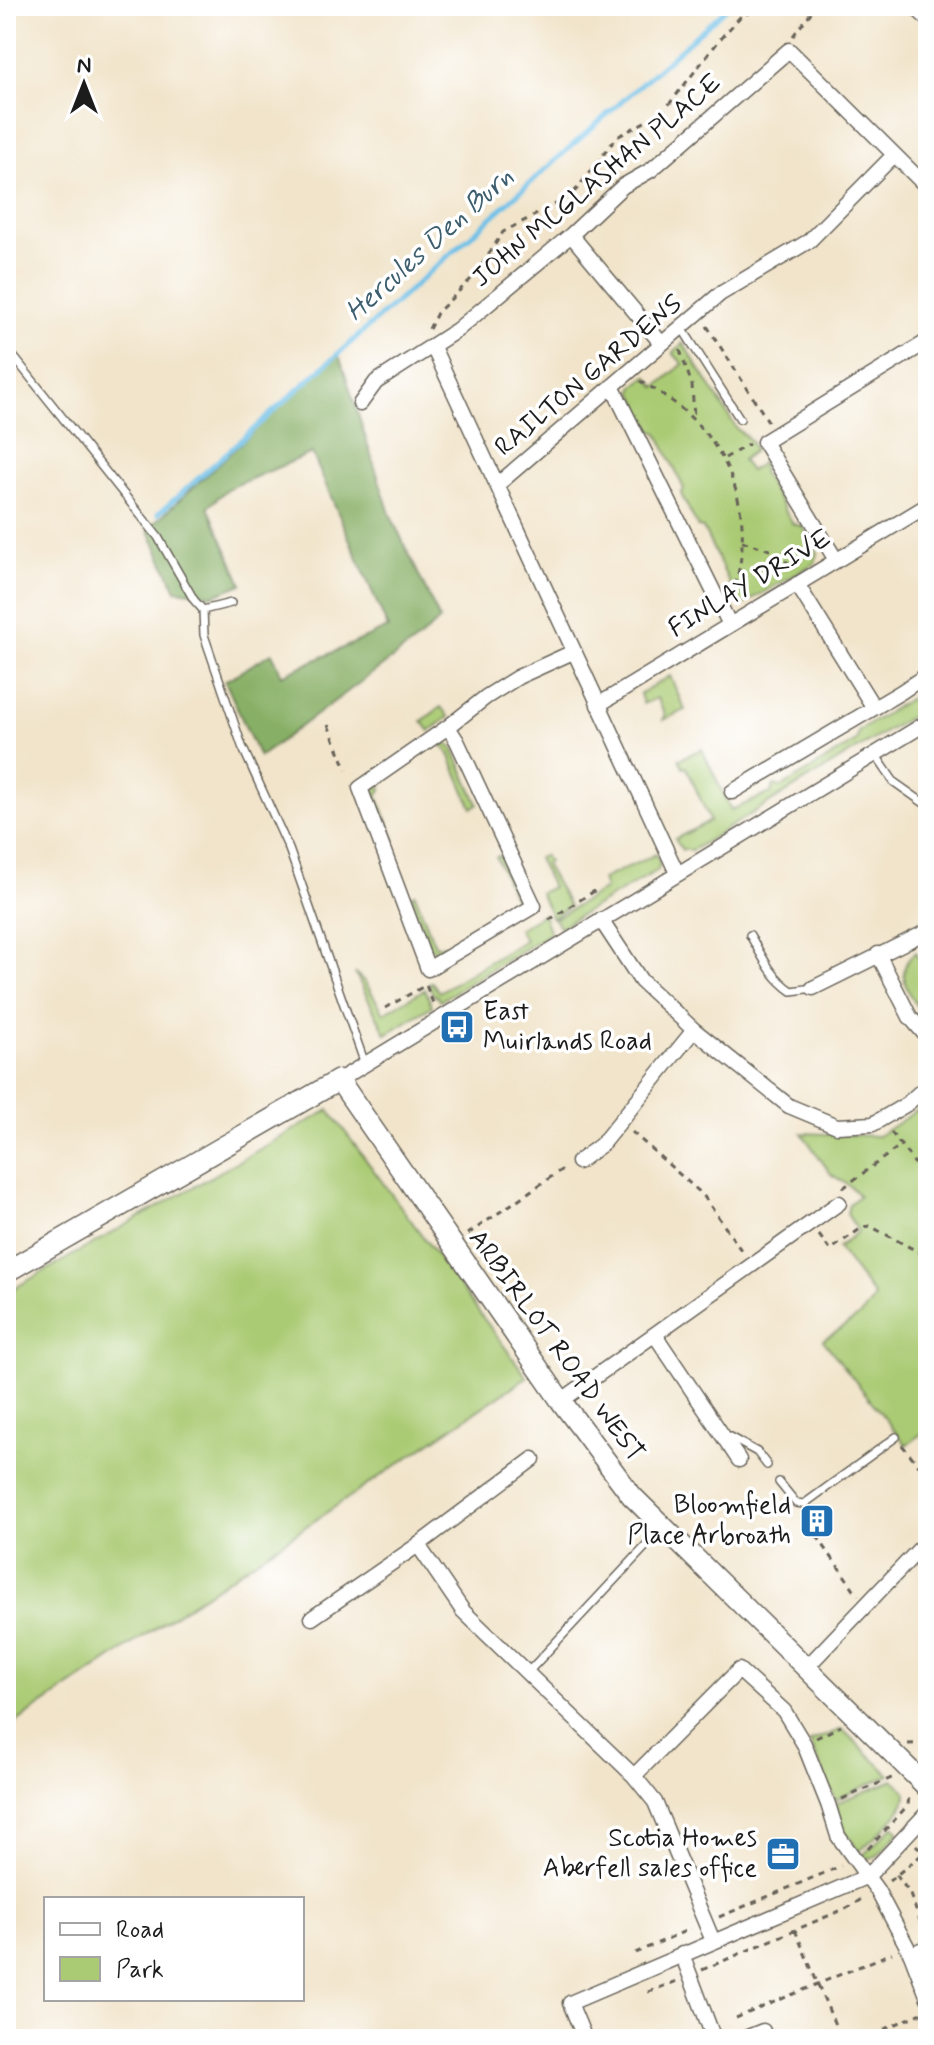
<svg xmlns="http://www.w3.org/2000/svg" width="934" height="2045" font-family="Mynerve,sans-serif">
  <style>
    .green { fill: #aacb73; stroke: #637448; stroke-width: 2 }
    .forest { fill: #87af65; stroke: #526640; stroke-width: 2 }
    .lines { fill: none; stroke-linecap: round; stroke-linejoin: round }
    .stream { stroke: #6cc0e8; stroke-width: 5 }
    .lane-casing { stroke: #676259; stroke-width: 10 }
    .street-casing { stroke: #676259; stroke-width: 17 }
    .secondary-casing { stroke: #676259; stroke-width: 23 }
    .path { stroke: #676259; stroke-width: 3; stroke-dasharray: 6 6; stroke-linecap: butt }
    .lane { stroke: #fff; stroke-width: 7 }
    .street { stroke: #fff; stroke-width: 14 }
    .secondary { stroke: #fff; stroke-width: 20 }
    .labels { text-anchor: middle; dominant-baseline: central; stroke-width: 7; stroke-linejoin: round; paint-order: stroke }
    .street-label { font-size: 26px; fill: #1c1c1c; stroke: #fff }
    .poi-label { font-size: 26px; fill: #1c1c1c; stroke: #fff; text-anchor: end }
    .water-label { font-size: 28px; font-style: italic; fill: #3c5e6e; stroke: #fff }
  </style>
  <rect width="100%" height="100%" fill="#fff"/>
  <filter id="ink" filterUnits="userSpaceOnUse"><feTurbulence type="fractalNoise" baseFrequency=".0125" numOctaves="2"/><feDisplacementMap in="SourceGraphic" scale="16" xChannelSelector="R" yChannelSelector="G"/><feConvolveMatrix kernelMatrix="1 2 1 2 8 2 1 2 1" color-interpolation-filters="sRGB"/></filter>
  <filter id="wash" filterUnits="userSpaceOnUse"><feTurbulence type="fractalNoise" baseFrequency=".006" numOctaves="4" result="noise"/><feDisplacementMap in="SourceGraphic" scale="32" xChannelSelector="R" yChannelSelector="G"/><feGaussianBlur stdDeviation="1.8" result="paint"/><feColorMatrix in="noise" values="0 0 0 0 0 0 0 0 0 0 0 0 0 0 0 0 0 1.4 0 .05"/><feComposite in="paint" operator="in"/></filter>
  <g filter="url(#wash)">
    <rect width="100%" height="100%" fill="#f1e4ca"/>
    <path class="green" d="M683 343 737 429 750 440 755 450 742 460 750 471 763 462 762 472 793 524 802 526 818 553 815 563 742 605C731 600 728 595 730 584L703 528 698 527 681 494 684 489 658 433 651 430 633 392 634 386 647 376 656 387 683 364 673 353Z
      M670 676 685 710 663 720 665 715 657 698 643 704 640 694Z
      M928 693V706L692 850H682L675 839 710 821 686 766 683 767 679 759 702 749 731 810 771 793 774 785 782 787 856 741 859 731 907 700C914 696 920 698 928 693Z
      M441 707 449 717 430 731 422 721Z
      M445 742 453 748 478 804 472 808 449 754 443 746Z
      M379 784 382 788 377 795 395 840 390 842 374 798 373 790Z
      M656 854 660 864 658 870 560 927 554 919 605 889 602 879Z
      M501 855 518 892V906L496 857Z
      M544 855 548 862 545 864 569 906 552 918 540 893 552 887 538 858Z
      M415 894 434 943 438 947 444 945 447 949 438 953 429 946 411 896Z
      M543 914 550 933 440 1001 436 995 434 996 428 984 432 982 439 992 525 940 518 929Z
      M916 952 928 976V1021C912 1002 890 971 916 952Z
      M355 973 365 982 384 1013 425 989 432 1006 386 1034Z
      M928 1103V1429L906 1445 823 1340C840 1329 867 1316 874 1296L838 1248 858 1231 847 1214 849 1204 859 1196 851 1187 831 1174 802 1133 878 1136Z
      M329 1110 527 1377 6 1729V1293Z
      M842 1729 890 1775 835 1800 810 1742Z
      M894 1780 906 1791C909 1810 873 1838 859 1852L844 1830 836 1803Z
      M894 1825 899 1833 877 1856 870 1859 862 1856Z"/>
    <path class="forest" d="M336 355 340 358 390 514 440 620 420 638 259 757 225 681 272 653 282 675 388 628 312 453 227 489 208 507 242 584 214 595 176 590 148 529Z"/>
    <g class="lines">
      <path class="stream" d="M158 514 729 6"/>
    </g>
  </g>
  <g filter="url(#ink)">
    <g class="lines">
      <g class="lane-casing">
        <path id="lane" d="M682 328 740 419
          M6 347 158 537 194 600 203 610
          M231 603 203 610 204 635 242 746 289 849 365 1064
          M875 754 894 782 928 806
          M750 935C762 956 771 977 792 991L813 988
          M726 1435 757 1452 767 1465
          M779 1482 796 1503 804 1504 896 1437
          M529 1671 662 1529"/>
      </g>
      <g class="street-casing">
        <path id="street" d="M571 235 661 343
          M433 347 497 485
          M612 386 730 625
          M360 404 376 382 457 330 571 235 623 186 651 170 789 50 928 188
          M836 560 764 442 928 341
          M797 584 874 708
          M598 705 928 505
          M448 727 457 741 534 906 428 969 360 788Z
          M448 727 486 697 518 677 573 652
          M732 792 901 692 928 674
          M677 873 497 485 720 294 809 241 893 156
          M601 920 641 981 694 1030 789 1106 837 1126 873 1124 907 1104 928 1085
          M878 954 910 1017 928 1038
          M813 988 928 931
          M339 1080 928 722
          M578 1162 601 1145 694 1030
          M655 1335 739 1460
          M561 1401 839 1203
          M533 1459 418 1545 463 1611 634 1776 655 1802 713 1941
          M312 1618 418 1545
          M805 1669 928 1540
          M634 1776 739 1670 784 1711 804 1744 828 1804 838 1836 877 1890 911 1954 928 1998
          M682 1954 714 2039
          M911 1954 928 1947
          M585 2039 570 2003 868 1876 928 1812
          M743 2039 763 2031"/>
      </g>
      <g class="secondary-casing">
        <path id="secondary" d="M918 6 928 15
          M6 1272 339 1080 561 1401 632 1496 928 1788"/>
      </g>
      <path class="path" d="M793 36 816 6
        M707 326 768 421
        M429 329 437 313 476 274 503 232 558 203 576 190 617 137 663 112 721 38 740 17 764 6
        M680 350 692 385 694 418
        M640 381C722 424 763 505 732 595
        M725 458 749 444
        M742 541 770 550 795 568
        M328 725 347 770
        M549 920 599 888
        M385 1008 426 985 433 1003
        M632 1132 703 1195 743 1253
        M891 1132 928 1181
        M843 1188 901 1145
        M468 1234 564 1168
        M819 1235 830 1250 863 1227 870 1226 928 1257
        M902 1445 928 1476
        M803 1516 858 1595
        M816 1738 841 1726
        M908 1744 928 1743
        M842 1799 894 1777
        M916 1845 924 1853 928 1851
        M868 1849 908 1805 909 1796
        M896 1875 909 1892 924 1931
        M889 1881 924 1853
        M719 1917 841 1866
        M795 1930 841 2039
        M635 1953 690 1929
        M702 1970 849 1907 863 1898
        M648 1992 677 1981
        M736 2018 892 1953
        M862 2039 924 2012"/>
      <use href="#lane" class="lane"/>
      <use href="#street" class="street"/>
      <use href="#secondary" class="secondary"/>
    </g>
  </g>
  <defs>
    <g id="bus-square" transform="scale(1.8)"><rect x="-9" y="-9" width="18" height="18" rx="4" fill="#1f6fb2" stroke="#fff"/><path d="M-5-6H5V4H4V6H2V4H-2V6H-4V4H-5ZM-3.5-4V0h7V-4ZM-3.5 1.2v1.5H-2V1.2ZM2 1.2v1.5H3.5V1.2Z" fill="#fff"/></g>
    <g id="building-square" transform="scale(1.8)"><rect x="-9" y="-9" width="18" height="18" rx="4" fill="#1f6fb2" stroke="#fff"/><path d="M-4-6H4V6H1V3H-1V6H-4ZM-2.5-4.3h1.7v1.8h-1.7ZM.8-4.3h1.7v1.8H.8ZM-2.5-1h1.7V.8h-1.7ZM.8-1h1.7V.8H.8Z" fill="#fff"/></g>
    <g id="office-square" transform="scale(1.8)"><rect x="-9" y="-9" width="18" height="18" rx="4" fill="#1f6fb2" stroke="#fff"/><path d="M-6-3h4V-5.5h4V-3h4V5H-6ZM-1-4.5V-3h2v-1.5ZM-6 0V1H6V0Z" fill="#fff"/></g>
  </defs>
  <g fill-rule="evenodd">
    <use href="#bus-square" x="457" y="1027"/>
    <use href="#building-square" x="817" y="1521"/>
    <use href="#office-square" x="783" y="1854"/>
  </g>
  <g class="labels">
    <g class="street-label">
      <text transform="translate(597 181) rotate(-40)">JOHN MCGLASHAN PLACE</text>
      <text transform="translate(589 376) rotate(-40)">RAILTON GARDENS</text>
      <text transform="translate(750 584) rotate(-31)">FINLAY DRIVE</text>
      <text transform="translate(556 1346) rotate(54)">ARBIRLOT ROAD WEST</text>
    </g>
    <g class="poi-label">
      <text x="483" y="1012" text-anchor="start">East<tspan x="483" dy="30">Muirlands Road</tspan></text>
      <text x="791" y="1506">Bloomfield<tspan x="791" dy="30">Place Arbroath</tspan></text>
      <text x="757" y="1839">Scotia Homes<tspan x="757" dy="30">Aberfell sales office</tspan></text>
    </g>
    <g class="water-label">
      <text transform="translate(430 245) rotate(-42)">Hercules Den Burn</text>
    </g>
  </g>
  <rect width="934" height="2045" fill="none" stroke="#fff" stroke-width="32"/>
  <rect x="44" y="1897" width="260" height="104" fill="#ffffff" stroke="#a4a4a4" stroke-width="2"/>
  <rect x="60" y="1923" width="40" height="12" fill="#ffffff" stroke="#a4a4a4" stroke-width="2"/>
  <text x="116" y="1937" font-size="24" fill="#1c1c1c">Road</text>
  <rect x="60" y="1957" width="40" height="24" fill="#aacb73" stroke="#a4a4a4" stroke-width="2"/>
  <text x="116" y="1977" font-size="24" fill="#1c1c1c">Park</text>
  <g transform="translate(84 84)" stroke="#ffffff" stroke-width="6" paint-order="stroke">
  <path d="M0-6L14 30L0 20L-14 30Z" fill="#1c1c1c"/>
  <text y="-12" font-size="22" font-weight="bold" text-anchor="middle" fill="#1c1c1c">N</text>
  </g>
</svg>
